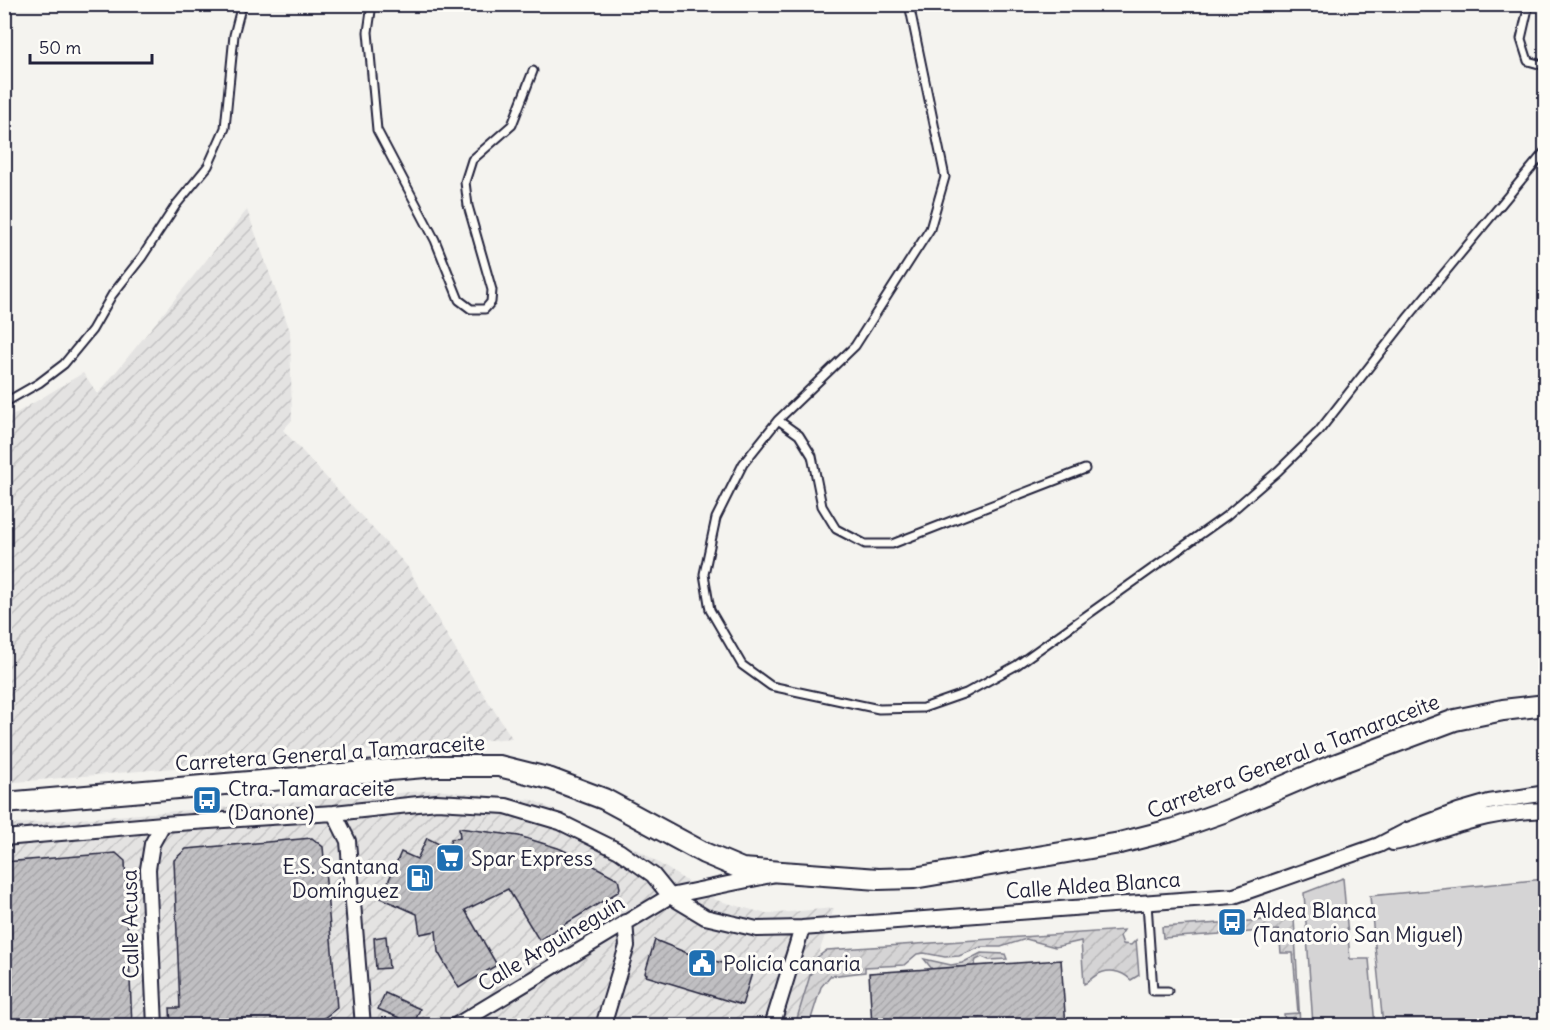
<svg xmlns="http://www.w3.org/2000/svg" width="1550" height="1030" font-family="Delius,sans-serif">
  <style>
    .industrial { fill: url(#industrial-furrows) }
    .grass { fill: #d5d4d5; stroke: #7c7b88; stroke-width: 1.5 }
    .garden { fill: url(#garden-furrows); stroke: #7c7b88; stroke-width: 1.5 }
    .building { fill: url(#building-hatch); stroke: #22223b; stroke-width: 1.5 }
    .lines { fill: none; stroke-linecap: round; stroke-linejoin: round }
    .lane-casing { stroke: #22223b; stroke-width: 11 }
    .street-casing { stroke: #22223b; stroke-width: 18 }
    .secondary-casing { stroke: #22223b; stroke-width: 24 }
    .lane { stroke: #fdfcf7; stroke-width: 7 }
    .street { stroke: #fdfcf7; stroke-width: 14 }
    .secondary { stroke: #fdfcf7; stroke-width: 20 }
    .labels { text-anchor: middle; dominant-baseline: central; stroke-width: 6; stroke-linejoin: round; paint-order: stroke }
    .street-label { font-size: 21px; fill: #22223b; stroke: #fdfcf7 }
    .poi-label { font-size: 21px; fill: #22223b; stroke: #fdfcf7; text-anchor: start }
  </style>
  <defs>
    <pattern id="industrial-furrows" width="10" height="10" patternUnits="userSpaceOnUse" patternTransform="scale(1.5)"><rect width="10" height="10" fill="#e4e3e2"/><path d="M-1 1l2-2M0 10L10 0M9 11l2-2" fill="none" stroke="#c3c2c3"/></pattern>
    <pattern id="garden-furrows" width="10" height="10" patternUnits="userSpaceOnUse" patternTransform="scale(1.5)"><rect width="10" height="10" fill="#d5d4d5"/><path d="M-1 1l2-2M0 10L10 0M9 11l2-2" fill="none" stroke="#b7b6b8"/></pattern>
    <pattern id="building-hatch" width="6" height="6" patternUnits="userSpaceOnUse" patternTransform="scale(1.5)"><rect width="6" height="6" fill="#c0bfc2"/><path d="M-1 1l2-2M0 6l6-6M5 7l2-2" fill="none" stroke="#a5a4a8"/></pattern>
  </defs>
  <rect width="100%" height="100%" fill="#f4f3ef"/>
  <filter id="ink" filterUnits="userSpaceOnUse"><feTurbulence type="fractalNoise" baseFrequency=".0167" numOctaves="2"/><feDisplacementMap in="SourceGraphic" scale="12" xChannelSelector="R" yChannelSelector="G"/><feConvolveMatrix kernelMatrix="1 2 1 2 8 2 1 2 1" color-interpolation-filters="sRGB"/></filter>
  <g filter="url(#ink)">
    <path class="industrial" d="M247 210 290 331 292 420 283 430 407 566 462 661 512 738 5 783V420L83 373 98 394Z
      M435 790 533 800 640 851 716 900 767 914 834 908 795 1025 5 1026V825Z"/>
    <path class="grass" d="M1343 878 1350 959H1369L1375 1025H1313L1304 893Z
      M1545 879V1025H1383L1370 896Z"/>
    <path class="garden" d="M1294 918 1300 1025H1272H1285L1284 1014 1298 1013 1293 953H1281L1279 930 1163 938 1162 927Z
      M1124 930 1120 936 1123 944 1131 945 1136 940 1139 975 1131 980C1121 970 1107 968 1095 976 1090 979 1089 982 1084 984L1081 941 1055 947 1026 939 1001 947H981L959 956 945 957 924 953 917 954 904 965 865 967V972L830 976 821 987 809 1025H795L815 959 827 950Z
      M981 953 1005 954 1007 959 989 960 982 957 976 960 974 966 932 969 924 959 951 965 962 963Z"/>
    <path class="building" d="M459 828 519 836 558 848 574 855 618 879 620 888 618 892 539 940 508 889 465 910 497 965 459 988 438 952 436 931 420 934 417 914 381 898 401 852 417 859 427 838 449 849 451 839 460 838Z
      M312 838 323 847 337 1008 314 1026H171L170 1008H180L174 860 186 849Z
      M116 853 125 861 132 1026H4V862Z
      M386 936 389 968 376 969 374 938Z
      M655 940 697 957 753 970 742 1005 646 976 647 974 645 973Z
      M1061 960 1066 1026H872L869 973Z
      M385 993 420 1009 414 1024 378 1009Z"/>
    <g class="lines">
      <g class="lane-casing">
        <path id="lane" d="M372 4 368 32 377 130 435 240 459 300 471 309H485L491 302 492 290 468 206 465 182 472 160 512 125 533 71
          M909 4 945 177 930 229 855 346 778 420 743 464 716 518 704 574 710 610 742 665 771 686 879 709 923 708 966 693 1017 665 1226 516 1278 471 1319 431 1409 316 1546 150
          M1529 4 1521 39 1528 61 1546 66
          M4 403 39 383 64 364 92 330 112 295 142 257 176 205 208 166 225 128 234 35 242 4
          M778 420 799 435 812 456 822 506 836 529 865 544H892L1085 469
          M1147 903 1153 991H1168"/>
      </g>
      <g class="street-casing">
        <path id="street" d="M334 813 348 841 363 1026
          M4 838 163 824 334 813 437 802 506 806 560 822 619 851 653 875 670 896 705 917 757 929 802 928 1234 896 1379 845 1408 830 1458 811 1489 802 1546 793
          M1393 843C1421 838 1447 827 1475 820 1498 814 1522 811 1546 810
          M155 1026 148 869 152 844 163 824
          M455 1026 670 896 771 875
          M603 1026 627 946 625 922
          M772 1026 802 928"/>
      </g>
      <g class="secondary-casing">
        <path id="secondary" d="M4 803 436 766H499L551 779 604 799 704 853 742 869 878 879 914 878 1120 843 1175 829 1226 811 1329 767 1455 720 1503 710 1546 705"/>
      </g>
      <use href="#lane" class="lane"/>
      <use href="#street" class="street"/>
      <use href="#secondary" class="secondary"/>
    </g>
  </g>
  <defs>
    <g id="bus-square" transform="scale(1.5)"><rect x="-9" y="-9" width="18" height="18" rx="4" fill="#1f6fb2" stroke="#fdfcf7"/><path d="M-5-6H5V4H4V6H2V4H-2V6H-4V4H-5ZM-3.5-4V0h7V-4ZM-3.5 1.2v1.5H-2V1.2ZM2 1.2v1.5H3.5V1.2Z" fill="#fff"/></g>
    <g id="supermarket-square" transform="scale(1.5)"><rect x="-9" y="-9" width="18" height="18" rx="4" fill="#1f6fb2" stroke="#fdfcf7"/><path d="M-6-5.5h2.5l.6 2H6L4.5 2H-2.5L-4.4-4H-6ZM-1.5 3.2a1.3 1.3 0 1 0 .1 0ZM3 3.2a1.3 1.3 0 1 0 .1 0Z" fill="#fff"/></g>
    <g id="fuel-square" transform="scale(1.5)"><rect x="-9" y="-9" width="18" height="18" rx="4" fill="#1f6fb2" stroke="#fdfcf7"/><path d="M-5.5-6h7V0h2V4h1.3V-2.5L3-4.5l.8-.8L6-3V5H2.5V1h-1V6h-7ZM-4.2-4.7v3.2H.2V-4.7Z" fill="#fff"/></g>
    <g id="civic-square" transform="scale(1.5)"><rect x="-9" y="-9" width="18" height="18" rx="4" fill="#1f6fb2" stroke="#fdfcf7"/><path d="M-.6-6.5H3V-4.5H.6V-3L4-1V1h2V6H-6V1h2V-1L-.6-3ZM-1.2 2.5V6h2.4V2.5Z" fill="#fff"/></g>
  </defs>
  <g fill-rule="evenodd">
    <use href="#bus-square" x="207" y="800"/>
    <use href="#supermarket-square" x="450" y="858"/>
    <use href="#fuel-square" x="420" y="878"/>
    <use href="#bus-square" x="1232" y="922"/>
    <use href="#civic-square" x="702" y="963"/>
  </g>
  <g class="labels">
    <g class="street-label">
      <text transform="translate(330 753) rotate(-4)">Carretera General a Tamaraceite</text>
      <text transform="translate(1293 756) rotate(-21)">Carretera General a Tamaraceite</text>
      <text transform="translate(1093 885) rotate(-4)">Calle Aldea Blanca</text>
      <text transform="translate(130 924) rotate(-91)">Calle Acusa</text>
      <text transform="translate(551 943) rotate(-31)">Calle Arguineguín</text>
    </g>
    <g class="poi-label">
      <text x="228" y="788">Ctra. Tamaraceite<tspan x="228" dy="24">(Danone)</tspan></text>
      <text x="471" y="858">Spar Express</text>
      <text x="399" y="866" text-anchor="end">E.S. Santana<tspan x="399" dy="24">Domínguez</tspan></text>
      <text x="1253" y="910">Aldea Blanca<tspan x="1253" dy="24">(Tanatorio San Miguel)</tspan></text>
      <text x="723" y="963">Policía canaria</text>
    </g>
  </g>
  <rect width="1550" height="1030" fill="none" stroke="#fdfcf7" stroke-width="24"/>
  <rect x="12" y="12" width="1526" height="1006" fill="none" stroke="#22223b" stroke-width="2" filter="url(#ink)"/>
  <path d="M30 54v9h122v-9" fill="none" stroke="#22223b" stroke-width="3"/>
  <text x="39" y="54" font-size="18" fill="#22223b" stroke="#fdfcf7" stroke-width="4.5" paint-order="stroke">50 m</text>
</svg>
